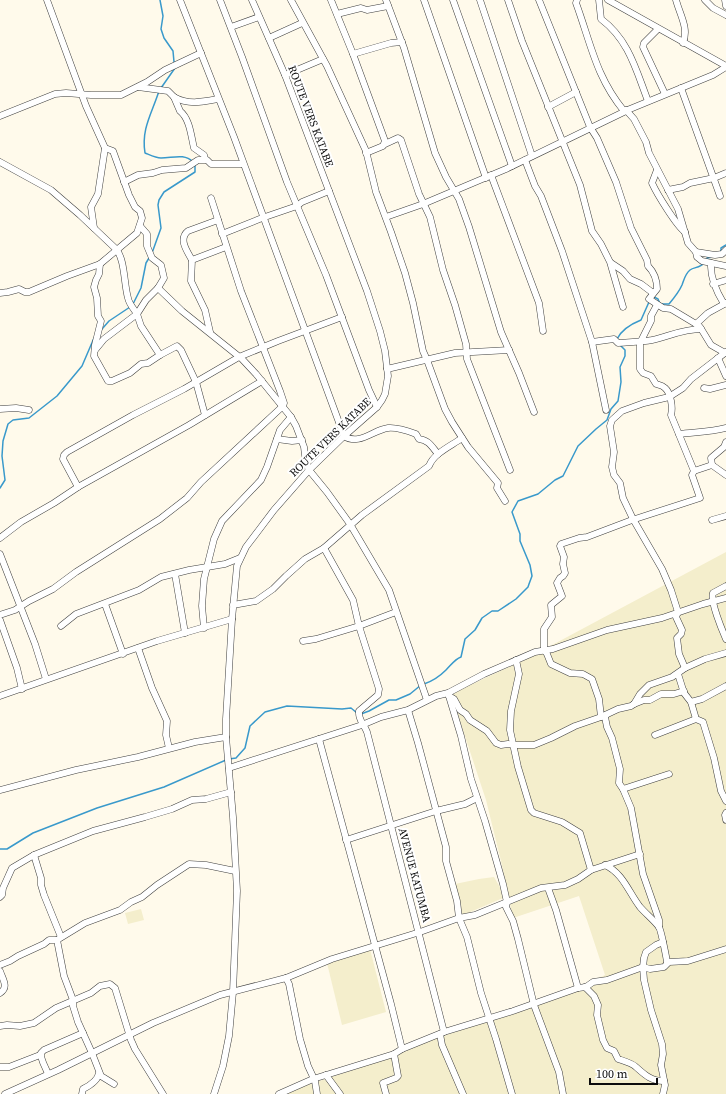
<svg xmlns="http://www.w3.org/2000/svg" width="726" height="1094" font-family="'Source Serif 4',serif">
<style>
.farmland{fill:#f4eecc}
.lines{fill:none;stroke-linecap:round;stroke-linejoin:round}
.stream{stroke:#3999cb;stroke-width:1.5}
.minor-casing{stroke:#3f3f3f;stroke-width:7}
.minor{stroke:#fff;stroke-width:6}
.labels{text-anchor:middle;stroke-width:4;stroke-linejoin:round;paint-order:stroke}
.street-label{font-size:11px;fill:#0c0c0c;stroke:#fff}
</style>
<rect width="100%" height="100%" fill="#fffaeb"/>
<g class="farmland">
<polygon points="726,552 726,1094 285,1094 310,1084 389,1058 408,1048 567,994 605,975 579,896 513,918 501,861 486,800 451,694 526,659"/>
<polygon points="494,877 501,889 503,898 461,916 455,884 479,879"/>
<polygon points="141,909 144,920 128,924 125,913"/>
<polygon points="370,949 386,1012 342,1025 327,963"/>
</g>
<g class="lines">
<g class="stream">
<polyline points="160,0 163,16 161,29 164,38 173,51 174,62"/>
<polyline points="161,88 175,68"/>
<path d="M159 91C152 113 141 129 145 153 150 155 156 158 161 158 173 158 184 153 193 162"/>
<polyline points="721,252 721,248 726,245"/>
<polyline points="152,253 161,228 158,205 159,200 164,192 195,172 195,165"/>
<polyline points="706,260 707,258 713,257"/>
<path d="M653 298 654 297 658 299 660 304H669C674 298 679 292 682 285 684 280 685 274 690 270 694 267 700 268 704 263"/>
<polyline points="133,304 141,288 146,263 149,258"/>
<polyline points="102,329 109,321 130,307"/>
<path d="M617 339C622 329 631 324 641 320L649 302"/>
<polyline points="0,488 5,480 2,456 3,441 8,424 13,420 29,418 57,396 82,366 94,338"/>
<path d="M424 684C433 681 440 676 446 670 451 665 455 659 461 657L465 639 475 630 482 618 492 611H498L516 599 528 587 529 584 532 576 530 565 520 541V534L512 512 518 501 538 494 555 480 563 476 578 446 596 429 607 420 611 409 618 401 621 382 620 367 625 356V350L619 344"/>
<polyline points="361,714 369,711 389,700 396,700 410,694 421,685"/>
<polyline points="229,759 236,758 245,748 250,726 265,712 287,706 342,709 351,708 357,713"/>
<polyline points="0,849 7,849 33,833 97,808 164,787 226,760"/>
</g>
<g class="minor-casing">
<g id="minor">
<polyline points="47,0 86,106 105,148 98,194 91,207 94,228"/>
<path d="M180 0 234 137 344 436C359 446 373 430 388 428 397 427 408 431 416 434L419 439C429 440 432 447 438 454"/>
<polyline points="220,0 242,57 287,182 326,275 369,390 377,407"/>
<polyline points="291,0 327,66 366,151 376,192 391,232 405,273 413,303 423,351 427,360 445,409 452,422 468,447 498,483 497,488 505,501"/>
<polyline points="331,0 353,54 385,141 383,146 366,153"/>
<polyline points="386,0 404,48 435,153 446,177 459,199 469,227 501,332 519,373 534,412"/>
<polyline points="424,0 486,178"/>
<polyline points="453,0 512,166"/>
<polyline points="480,0 532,156"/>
<polyline points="508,0 522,41 580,185 592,231 601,244 610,262 623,307"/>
<path d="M539 0 590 127 597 138 616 182 631 228 647 260 648 266C654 272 657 280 657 289L649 299 663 308 671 309 696 324 700 327 711 345 725 353"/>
<path d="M577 0 576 3C591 44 596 77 624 111"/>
<path d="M599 0 601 19C629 40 636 70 648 101"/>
<polyline points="608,0 726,66"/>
<path d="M676 0C680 15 689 28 683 43"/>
<polyline points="705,0 713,8 726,15"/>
<polyline points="725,0 726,6"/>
<polyline points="337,14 361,8 367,10 388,6"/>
<polyline points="231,27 259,17"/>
<polyline points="658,29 644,43 643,47 665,94"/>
<polyline points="269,38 302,23"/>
<polyline points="353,54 391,43 402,42"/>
<polyline points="285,75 323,59"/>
<path d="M138 87 168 91 174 97 180 111C190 119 191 136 194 148L204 155 205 159"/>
<polyline points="681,88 720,196"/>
<path d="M174 97C188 105 202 102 218 99"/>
<polyline points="548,107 576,92"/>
<polyline points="626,110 634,119 646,142 649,153 678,209 688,243 696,252 697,257 702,261 726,266"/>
<polyline points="0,116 55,94 66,93 91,95 121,95 147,82 165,70 201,53"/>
<polyline points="385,144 398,138 401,140 419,194 430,217 443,270 455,305 466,344 467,359 510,470"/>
<polyline points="525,160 535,186 541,196 562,251 592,342 606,410"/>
<path d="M0 162 51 190 80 215 116 249C125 259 124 285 128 298 129 304 134 309 137 314L146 300 158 288 164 278 161 265 152 258 147 246V234L140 226"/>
<path d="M657 170 652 183C657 194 676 225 685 232"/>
<polyline points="491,175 539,303 543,331"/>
<polyline points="124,182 138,175 153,173 162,170 186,168 198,160 207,160 211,164 243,164"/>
<polyline points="668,190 683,187 690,183 714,178 726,173"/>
<polyline points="386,217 423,204 506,169 630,109 713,75 726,67"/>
<polyline points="222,234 262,218 297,206 302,202 329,191"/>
<polyline points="696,252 715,255 722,254 726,250"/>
<path d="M192 260C187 251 178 239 188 231L218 220"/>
<polyline points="611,263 623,271 630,279 641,284 653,293"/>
<path d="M711 263C710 278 716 291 724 304"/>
<polyline points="100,264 99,274 96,280 94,287 97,298 98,316 101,321 95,345 94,356 108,381 112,381 130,373 141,364 148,363 160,355 177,346 181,350 196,382 205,415"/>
<polyline points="713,284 726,280"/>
<polyline points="158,288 182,311 242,359 256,374 291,417 296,426 304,447 306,463 309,470 327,492 350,524 389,590 427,700"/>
<polyline points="0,293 8,292 19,289 25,292 29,292 67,276 100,264 137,233 142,218 140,211 135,207 129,195 113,151 105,148"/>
<polyline points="696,324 708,313 726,303"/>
<polyline points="210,332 205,310 191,281 192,260 226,247"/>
<path d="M592 342 614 339 618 343C630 342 641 342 652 340 669 336 684 329 701 329"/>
<polyline points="95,350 104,339 137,314 141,326 160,355"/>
<polyline points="718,358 726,376"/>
<polyline points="387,369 455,353 509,350"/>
<polyline points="704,388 710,389 726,385"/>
<polyline points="0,409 16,408 29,410"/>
<path d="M679 434C695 432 711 432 726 428"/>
<polyline points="277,439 292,441 302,440"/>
<polyline points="712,465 711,458 724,447 726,442"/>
<polyline points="694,471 712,465 726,475"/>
<polyline points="78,487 63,459 64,455 67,452 133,415 184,389 239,357 278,341 342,317"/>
<polyline points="712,520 726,516"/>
<polyline points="0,538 21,522 54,503 78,487 189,425 262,381"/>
<path d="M324 548 353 600 359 626 379 689 378 695 359 711C358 720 364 724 367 732L444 1032"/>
<polyline points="0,554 35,644 46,679"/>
<polyline points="175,574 185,633"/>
<path d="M726 586 713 593C710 601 722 630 726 639"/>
<polyline points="105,604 123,654"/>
<path d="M233 605 256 601 273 589 286 576 305 559 324 548 362 515 429 466C434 453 451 446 462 438"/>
<polyline points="0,615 15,610 29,601 53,589 76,572 160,519 187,498 201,482 283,406 284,403 280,391 241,291 211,198"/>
<polyline points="0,620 17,668 22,689"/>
<polyline points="61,626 76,614 139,590 161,577 189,570 225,564 240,558"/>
<polyline points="204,628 202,606 204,579 214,539 222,521 261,480 267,467 280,430 291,417"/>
<polyline points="303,641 316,639 359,626 396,612"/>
<polyline points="138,648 152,688 167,721 166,735 169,748"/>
<polyline points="516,660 519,674 511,711 510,730 518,767 531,810 534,813 562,822 580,833 591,870"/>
<polyline points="685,668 679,654 677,638 681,634 682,630 676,617 678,612 671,590 662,569 633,519 623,498 620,483 614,475 612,467 614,452 610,426 612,420 622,411 644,403 669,397 683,388 691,379 726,352"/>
<polyline points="678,674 684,693 691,702 696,719 703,722 714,758 721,791 726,801"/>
<polyline points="448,693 461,736 471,779 485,821 503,884 507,902 506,907 513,921 518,939 534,1005 559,1072 563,1094"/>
<polyline points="0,696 157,641 232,619"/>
<polyline points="449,696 454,699 460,710 466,714 470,720 487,731 496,743 501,745 508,744 515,745 534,745 551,738 575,726 601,717 618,709 631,706 634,704 640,694 649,685 672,677 685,668 705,659 726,653"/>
<polyline points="691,702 702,699 726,686"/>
<polyline points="634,704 644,700 650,700 661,694 674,694 684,691"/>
<polyline points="408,710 418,743 446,847 446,861 457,901 459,918 467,937 481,993 496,1039 512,1094"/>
<polyline points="606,715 605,717 607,727 612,738 620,769 619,783 623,789 631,808 643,874 659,920 659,927"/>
<path d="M601 717 599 699 592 679 583 674 570 673 551 664 547 654 544 650V629L552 617 551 605 562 596 557 583 560 578 563 576 565 573 563 564 564 557 560 546 561 544 579 538 587 537 632 520 700 498 692 475 694 471 671 415C673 408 671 393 665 388 662 385 659 385 656 384L651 376 643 373 640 369V343L651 321V316L657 305"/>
<polyline points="655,735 696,719"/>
<polyline points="319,739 391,1004 402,1049"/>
<polyline points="229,768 362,725 381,717 408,710 436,696 448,693 484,674 535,652 553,649 607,630 662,618 703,604 726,598"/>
<polyline points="623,789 669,774"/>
<polyline points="0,790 76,770 138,757 195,742 226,737"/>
<polyline points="726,813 725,815 726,820"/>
<polyline points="346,840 436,811 465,804 477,798"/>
<polyline points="34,855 41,878 41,885 44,895 61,937"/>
<path d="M605 865C623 873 629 893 640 907 646 914 654 920 659 927 661 930 667 960 667 963"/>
<polyline points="548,888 556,910 578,988"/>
<polyline points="0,897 2,895 3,888 12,868 34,855 93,831 145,817 172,809 192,800 206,799 231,792"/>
<polyline points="57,940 64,976 73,1000 73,1006 78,1022 92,1053 101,1076 114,1084"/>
<polyline points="663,942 656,945 646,952 644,958 643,967 644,980 651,1010 662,1044 663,1054 661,1065 665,1085 663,1094"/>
<polyline points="0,965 10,961 18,956 44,944 49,940 57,940 85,923 120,910 131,902 142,897 157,885 189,864 206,865 235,871"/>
<path d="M0 971C3 980 9 987 0 993"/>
<polyline points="286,978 289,984 300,1039 308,1066 315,1081 317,1094"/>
<path d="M585 987 594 996 598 1005 597 1015 603 1040 607 1048 614 1051 618 1059C624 1061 632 1063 636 1067 645 1075 651 1081 664 1081"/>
<polyline points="0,1026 7,1025 20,1026 34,1023 56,1008 91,993 100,986 110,984 115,988 131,1040 135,1049 163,1094"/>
<polyline points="440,1034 442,1045 463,1094"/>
<polyline points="0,1067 9,1067 40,1055"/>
<path d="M48 1074C46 1068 40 1059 41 1053L44 1050 83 1033"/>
<polyline points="326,1075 340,1094"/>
<polyline points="5,1094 58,1070 153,1023 220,995 286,978 332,959 420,932 459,918 475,915 541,888 565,885 578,879 591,870 640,854"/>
<path d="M82 1094 83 1089C89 1086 98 1080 99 1073"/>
<polyline points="214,1094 223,1066 229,1036 233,992 237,891 233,817 226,737 226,719 232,619 237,566 246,547 274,510 309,470 344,436 377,407 382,400 385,394 388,376 385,351 380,331 367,291 285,75 252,0"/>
<polyline points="279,1094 313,1079 394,1054 402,1049 444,1032 513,1011 578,988 586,987 593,982 607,980 643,967 650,969 664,967 669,962 688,961 726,949"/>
<polyline points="386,1094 383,1083 396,1078 398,1076 394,1054"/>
</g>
</g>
<use href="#minor" class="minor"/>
</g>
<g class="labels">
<g class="street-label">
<text transform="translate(311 116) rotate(69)" y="4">ROUTE VERS KATABE</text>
<text transform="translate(330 437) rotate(-44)" y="4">ROUTE VERS KATABE</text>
<text transform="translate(415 875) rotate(75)" y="4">AVENUE KATUMBA</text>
</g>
</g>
<path d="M590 1078v6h67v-6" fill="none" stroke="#0c0c0c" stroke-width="2"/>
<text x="596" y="1078" font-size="12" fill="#0c0c0c" stroke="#ffffff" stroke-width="3" paint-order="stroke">100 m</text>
</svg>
